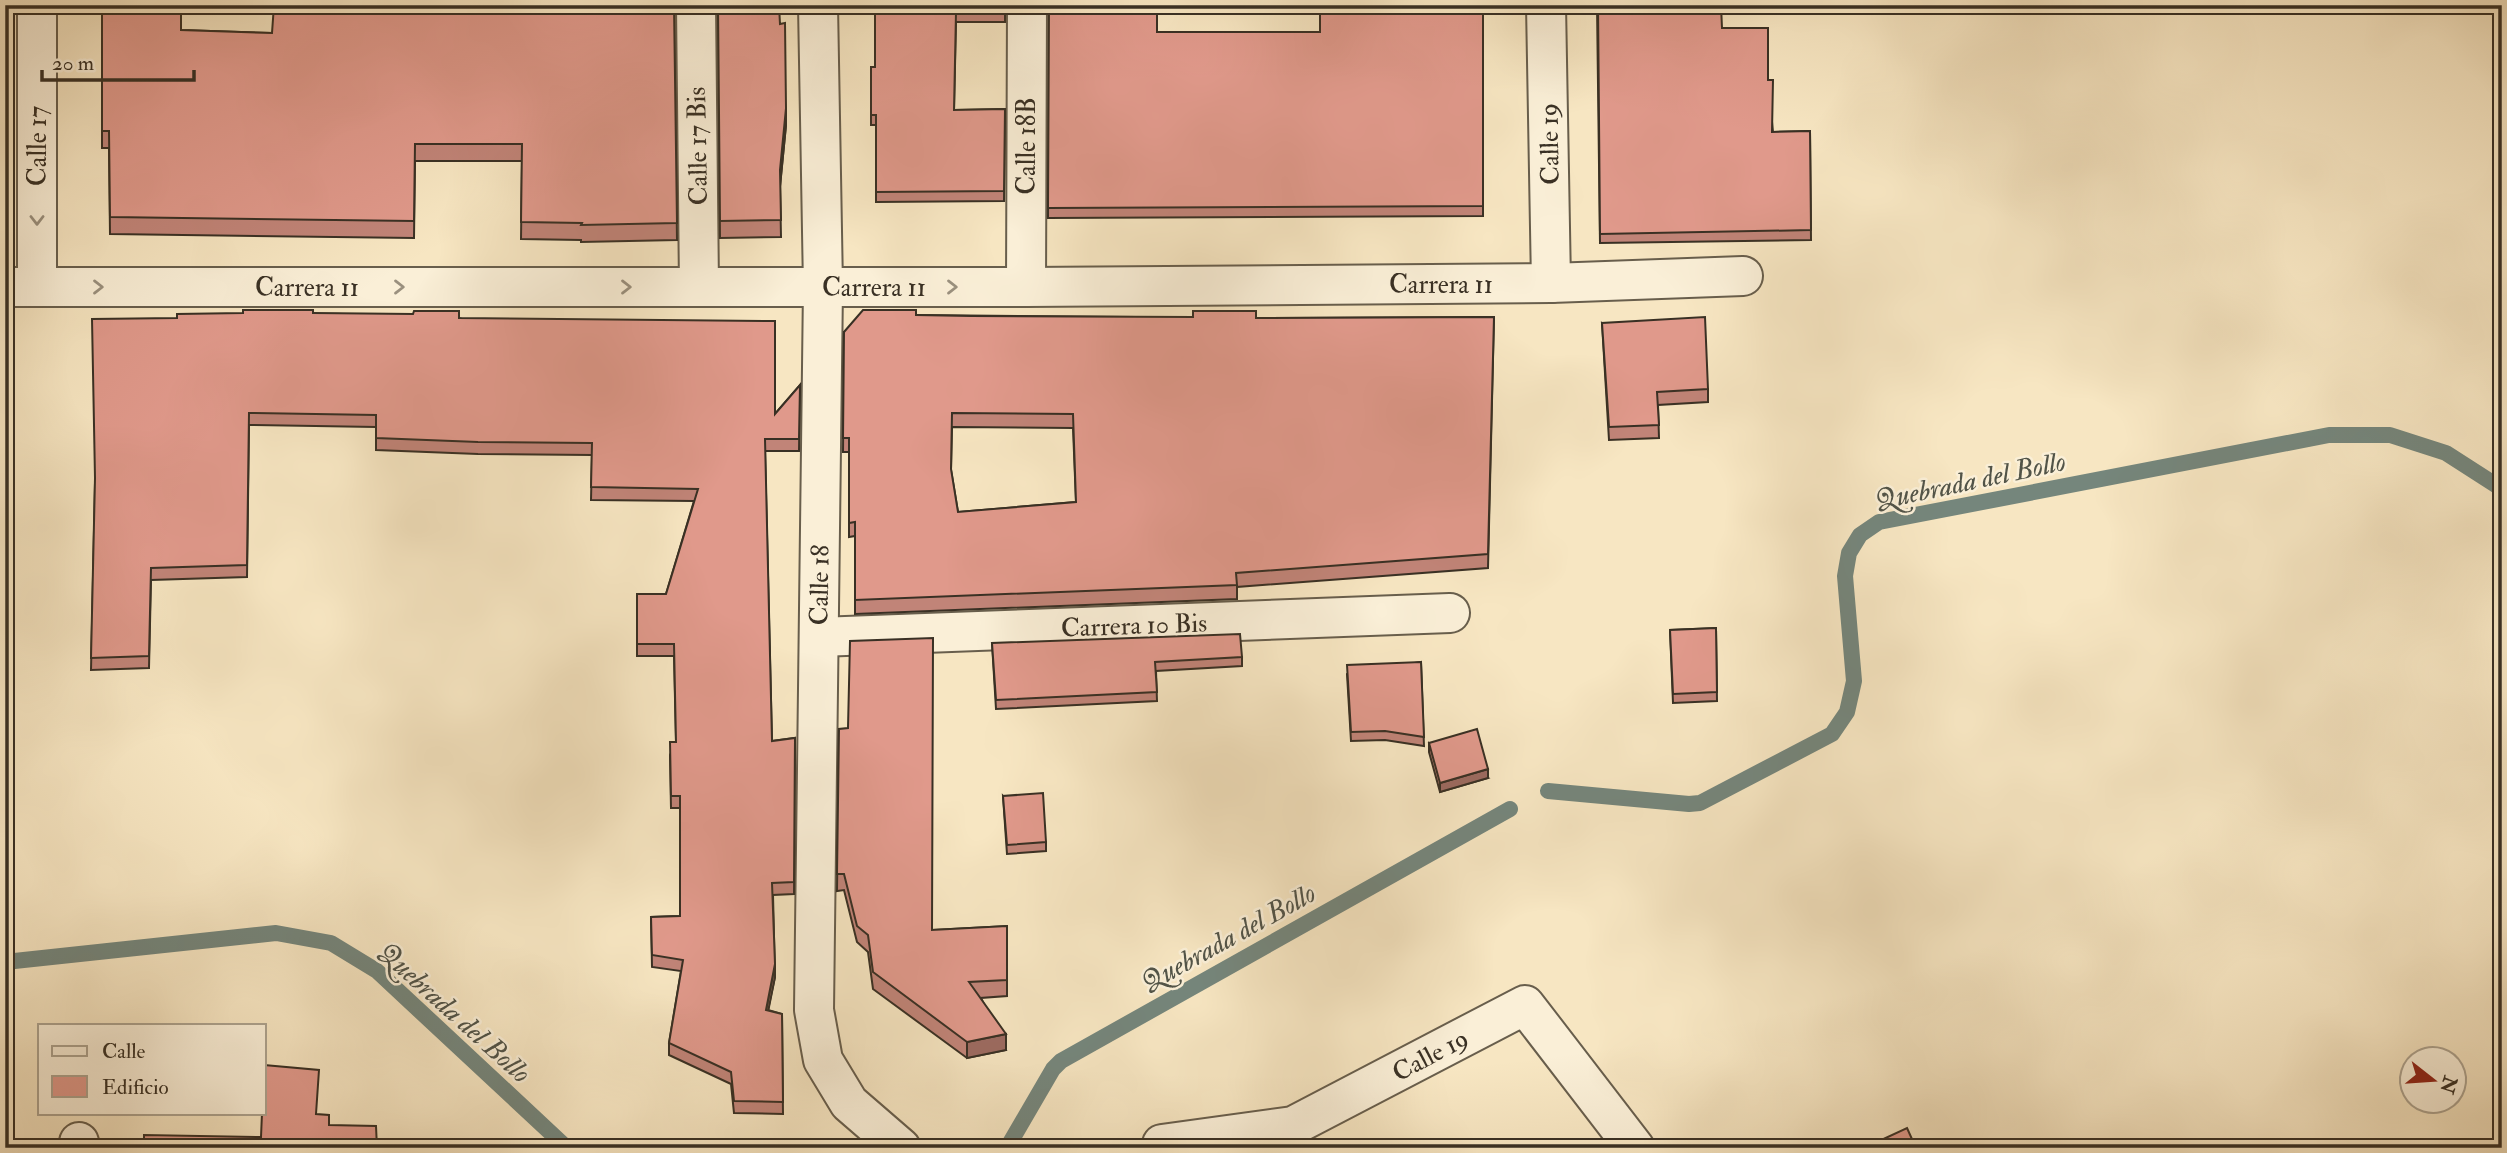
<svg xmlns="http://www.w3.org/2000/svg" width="2507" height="1153" font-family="'IM FELL Double Pica',serif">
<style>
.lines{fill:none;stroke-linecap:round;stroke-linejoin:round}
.stream{stroke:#75867c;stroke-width:16}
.minor-casing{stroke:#685e4c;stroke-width:42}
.minor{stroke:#faefd7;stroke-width:38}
.wall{fill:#c18478;stroke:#393024;stroke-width:2;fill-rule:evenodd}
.shaded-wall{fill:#9d6b61;stroke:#393024;stroke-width:2}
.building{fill:#e0998b;stroke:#393024;stroke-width:2;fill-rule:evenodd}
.oneway{stroke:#9a907e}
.labels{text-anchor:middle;stroke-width:5;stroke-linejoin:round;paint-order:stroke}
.street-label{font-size:26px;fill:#393024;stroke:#faefd7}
.water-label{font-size:28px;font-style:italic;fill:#525448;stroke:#faefd7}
</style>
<rect width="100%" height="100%" fill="#f7e6c2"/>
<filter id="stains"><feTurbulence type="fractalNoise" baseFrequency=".00286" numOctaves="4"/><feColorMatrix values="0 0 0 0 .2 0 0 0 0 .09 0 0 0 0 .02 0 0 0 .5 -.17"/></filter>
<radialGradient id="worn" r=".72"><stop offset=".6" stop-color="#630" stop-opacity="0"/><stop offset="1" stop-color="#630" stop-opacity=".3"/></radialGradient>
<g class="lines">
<g class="stream">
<polyline points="1548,791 1689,804 1700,803 1832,734 1847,712 1854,681 1845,576 1849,553 1860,535 1879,522 2329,435 2390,435 2446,453 2502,489"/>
<polyline points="5,962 276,933 331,943 377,971 567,1148"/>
<polyline points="1007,1148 1053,1069 1061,1061 1510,809"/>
</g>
<g class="minor-casing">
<g id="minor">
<polyline points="696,5 699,287"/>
<polyline points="818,5 823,287 814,1010 823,1060 849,1103 901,1148"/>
<polyline points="1546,5 1551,283"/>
<polyline points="5,287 1026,287 1551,283 1743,276"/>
<polyline points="37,287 37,5"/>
<polyline points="1026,287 1027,5"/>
<polyline points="819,637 1450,613"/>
<polyline points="1162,1144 1293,1126 1525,1005 1635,1148"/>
<polyline points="78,1148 79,1142"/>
</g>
</g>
<use href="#minor" class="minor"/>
</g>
<g class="wall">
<polygon points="102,5 181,30 272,33 674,5 677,240 581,242 581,240 521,239 522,161 415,161 414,238 110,234 109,148 102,148"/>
<polygon points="718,5 780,24 786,125 780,186 781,237 720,238"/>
<polygon points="875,5 1005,5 1005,22 956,22 954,110 1005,109 1004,201 876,202 876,125 871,125 871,67 875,67"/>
<polygon points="1049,5 1157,32 1320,32 1483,5 1483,216 1048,218"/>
<polygon points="1597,5 1722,28 1768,80 1773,132 1810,131 1811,240 1600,243"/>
<polygon points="313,313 459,318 775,414 800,385 799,451 765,451 772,741 795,738 794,894 773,895 775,977 768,1010 782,1014 783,1114 734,1113 731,1084 669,1055 669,1043 681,971 652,967 651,917 680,916 680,808 671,808 670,755 676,742 674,656 637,656 637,594 666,594 694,501 591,500 592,455 478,454 376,450 376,427 249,425 247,577 151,580 149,668 91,670 95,483 177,318"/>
<path d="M916 315 1256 318 1494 317 1488 568 1237 587V599L855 614V536L849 537V452H843L844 332ZM952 427 1073 428 1076 502 958 512 951 470Z"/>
<polygon points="1602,323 1708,389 1708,402 1658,405 1659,438 1609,440"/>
<polygon points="1716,628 1717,701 1673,703 1670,630"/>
<polygon points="992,643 1242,657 1242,666 1156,671 1157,701 996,709"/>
<polygon points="1421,662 1424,746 1385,740 1351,741 1347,674"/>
<polygon points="839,729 932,930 1007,926 1007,996 981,998 1006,1050 967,1058 873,989 868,952 857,942 844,890 837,891"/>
<polygon points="1429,743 1488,778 1440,792 1429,752"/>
<polygon points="1003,796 1046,842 1046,851 1007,854"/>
</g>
<g class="shaded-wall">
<polygon points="786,108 786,125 780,187 780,170"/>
<polygon points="1488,769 1488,778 1440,792 1440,783"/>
<polygon points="775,964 775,977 766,1022 766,1010"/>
<polygon points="1006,1034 1006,1050 967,1058 967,1042"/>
</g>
<g class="building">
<polygon points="102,5 181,5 181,30 272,33 274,5 674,5 677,223 581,225 582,223 521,222 522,144 415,144 414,221 110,217 109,131 102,131"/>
<polygon points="718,5 779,5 780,24 785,23 786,108 780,170 781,220 720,221"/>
<polygon points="875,5 1005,5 1005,12 956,12 954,110 1005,109 1004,191 876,192 876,115 871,115 871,67 875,67"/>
<polygon points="1049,5 1157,5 1157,32 1320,32 1320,5 1483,5 1483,206 1048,208"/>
<polygon points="1598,5 1721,5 1722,28 1768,28 1768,80 1773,80 1772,132 1810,131 1811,230 1600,234"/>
<polygon points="243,310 313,310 313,313 413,314 414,311 459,311 459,318 775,321 775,414 800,385 799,439 765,439 772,741 795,738 794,882 772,883 775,964 766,1010 782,1014 783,1102 734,1101 731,1072 669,1043 683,960 652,955 651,917 680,916 680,796 671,796 670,742 676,742 674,644 637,644 637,594 666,594 698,489 591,487 592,443 478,442 376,438 376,415 249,413 247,565 151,568 149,656 91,658 95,478 92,319 177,318 177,314 243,313"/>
<path d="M863 310H916V315L971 316 1193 317V311H1256V318L1494 317 1488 554 1236 573 1237 585 855 600V522L849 523V438H843L844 332ZM952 413 1073 414 1076 502 958 512 951 469Z"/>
<polygon points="1705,317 1708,389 1657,392 1659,425 1609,427 1602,323"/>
<polygon points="1716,628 1717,692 1673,694 1670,630"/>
<polygon points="1240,634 1242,657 1155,662 1157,692 996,700 992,643"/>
<polygon points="933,638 932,930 1007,926 1007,980 969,982 1006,1034 967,1042 873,972 868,935 857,926 844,874 837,874 839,729 848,728 850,641"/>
<polygon points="1421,662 1424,737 1385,731 1351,732 1347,665"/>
<polygon points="1477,729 1488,769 1440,783 1429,743"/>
<polygon points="1043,793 1046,842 1007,845 1003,796"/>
<polygon points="264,1065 319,1070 316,1114 329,1115 329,1125 376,1126 377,1148 144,1148 144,1135 261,1137 262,1113 264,1113"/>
<polygon points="1907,1128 1916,1148 1864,1148"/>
<polygon points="1271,1142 1274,1148 1244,1148 1247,1145"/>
</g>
<defs><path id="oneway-chevron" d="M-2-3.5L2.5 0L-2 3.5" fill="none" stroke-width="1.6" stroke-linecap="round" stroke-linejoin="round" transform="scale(1.75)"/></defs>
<g class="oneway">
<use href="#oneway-chevron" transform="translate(37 220) rotate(90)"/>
<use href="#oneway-chevron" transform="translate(98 287)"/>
<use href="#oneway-chevron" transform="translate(399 287)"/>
<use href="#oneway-chevron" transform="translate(626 287)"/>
<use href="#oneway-chevron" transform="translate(952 287)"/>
</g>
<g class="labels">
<g class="street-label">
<text transform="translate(1549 144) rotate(-91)" y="9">Calle 19</text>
<text transform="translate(37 146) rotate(-90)" y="9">Calle 17</text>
<text transform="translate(697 146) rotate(-91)" y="9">Calle 17 Bis</text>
<text transform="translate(1026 146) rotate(-90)" y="9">Calle 18B</text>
<text x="1441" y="293">Carrera 11</text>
<text x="307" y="296">Carrera 11</text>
<text x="874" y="296">Carrera 11</text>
<text transform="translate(819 585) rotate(-89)" y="9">Calle 18</text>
<text transform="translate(1134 625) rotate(-2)" y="9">Carrera 10 Bis</text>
<text transform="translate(1430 1055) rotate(-28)" y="9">Calle 19</text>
</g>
<g class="water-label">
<text transform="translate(1970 480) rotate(-12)" y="10">Quebrada del Bollo</text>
<text transform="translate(1228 937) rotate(-29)" y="10">Quebrada del Bollo</text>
<text transform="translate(455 1012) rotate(42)" y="10">Quebrada del Bollo</text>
</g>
</g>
<rect width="2507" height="1153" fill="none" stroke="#f7e6c2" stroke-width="28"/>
<rect x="7" y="7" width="2493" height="1139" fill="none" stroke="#393024" stroke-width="3.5"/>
<rect x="14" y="14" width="2479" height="1125" fill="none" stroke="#393024" stroke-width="2"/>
<rect x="38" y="1024" width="228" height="91" fill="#faefd7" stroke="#ada38f" stroke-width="2"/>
<rect x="52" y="1046" width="35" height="10" fill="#faefd7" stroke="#ada38f" stroke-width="2"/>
<text x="102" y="1058" font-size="21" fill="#393024">Calle</text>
<rect x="52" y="1076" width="35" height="21" fill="#e0998b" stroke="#ada38f" stroke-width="2"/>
<text x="102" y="1094" font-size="21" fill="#393024">Edificio</text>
<g transform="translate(2433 1080) rotate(107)"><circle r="33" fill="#faefd7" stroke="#ada38f" stroke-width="2"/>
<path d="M0-5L12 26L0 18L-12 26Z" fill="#8f2418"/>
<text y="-10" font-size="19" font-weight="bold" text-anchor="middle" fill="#393024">N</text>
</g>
<path d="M42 70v10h152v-10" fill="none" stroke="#393024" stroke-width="3.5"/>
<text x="52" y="70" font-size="21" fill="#393024" stroke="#faefd7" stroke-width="5" paint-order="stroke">20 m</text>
<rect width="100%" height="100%" filter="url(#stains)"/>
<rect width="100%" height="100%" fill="url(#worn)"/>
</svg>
